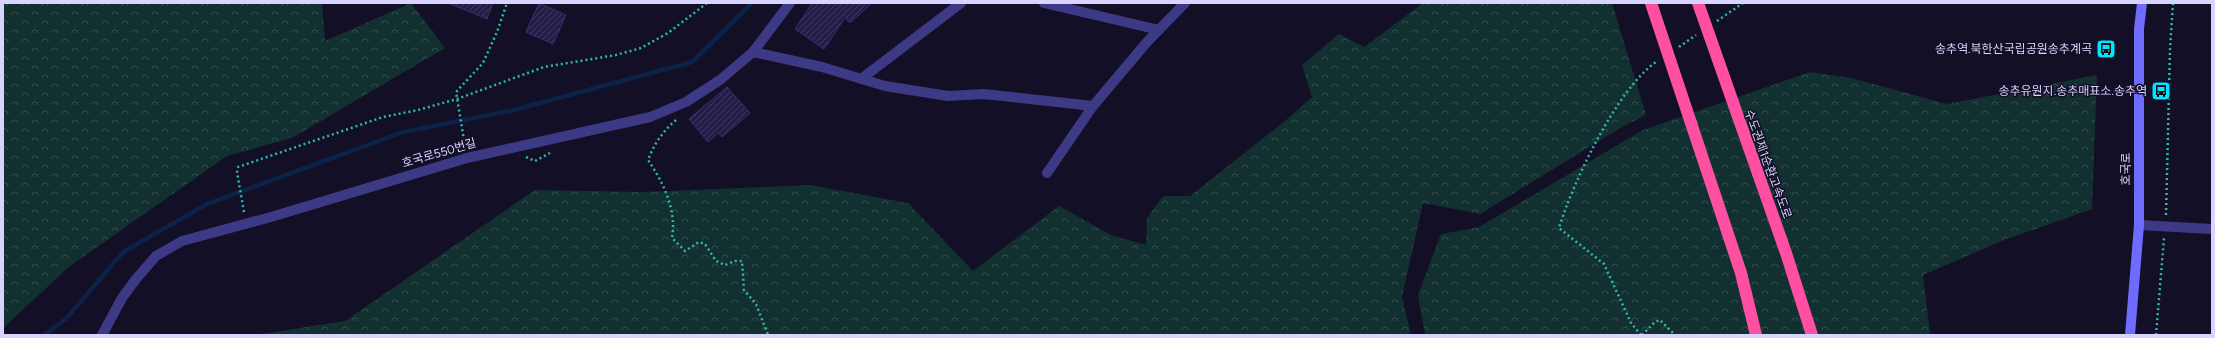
<svg xmlns="http://www.w3.org/2000/svg" width="2215" height="338" font-family="Figtree,'Noto Sans KR',sans-serif">
<style>
.forest{fill:url(#forest-crowns)}
.lines{fill:none;stroke-linecap:round;stroke-linejoin:round}
.stream{stroke:#0c2248;stroke-width:4.5}
.building{fill:url(#building-hatch);stroke:#3b2d73}
.path{stroke:#2fb8b0;stroke-width:2.5;stroke-dasharray:2 3;stroke-linecap:butt}
.street{stroke:#3d3a85;stroke-width:10}
.secondary{stroke:#6f6bff;stroke-width:10}
.highway{stroke:#ff4fa3;stroke-width:12}
.labels{text-anchor:middle;stroke-width:3;stroke-linejoin:round;paint-order:stroke}
.poi-label{font-size:12px;fill:#d9d4ff;stroke:#130f26;text-anchor:end}
.street-label{font-size:12px;fill:#d9d4ff;stroke:#130f26}
</style>
<defs>
<pattern id="forest-crowns" width="20" height="18" patternUnits="userSpaceOnUse"><rect width="20" height="18" fill="#12302f"/><path d="M2 6a3 3 0 1 1 6 0M12 15a3 3 0 1 1 6 0" fill="none" stroke="#344d4e"/></pattern>
<pattern id="building-hatch" width="6" height="6" patternUnits="userSpaceOnUse"><rect width="6" height="6" fill="#241b47"/><path d="M-1 1l2-2M0 6l6-6M5 7l2-2" fill="none" stroke="#433b63"/></pattern>
</defs>
<rect width="100%" height="100%" fill="#130f26"/>
<g class="forest">
<polygon points="3,3 322,3 325,41 411,3 445,48 292,138 227,156 70,266 3,328"/>
<polygon points="1423,3 1612,3 1646,115 1622,127 1480,214 1423,203 1402,297 1411,335 255,335 345,321 535,190 644,192 810,185 908,203 973,271 1059,206 1111,235 1146,245 1147,218 1163,196 1190,196 1285,121 1312,97 1302,65 1339,34 1364,47"/>
<polygon points="1810,72 1851,78 1947,104 2097,75 2092,209 2004,240 1923,275 1930,335 1425,335 1418,295 1441,234 1479,227 1643,130"/>
</g>
<g class="lines">
<polyline class="stream" points="44,335 66,319 123,252 207,204 403,132 514,110 692,62 752,3"/>
</g>
<g class="building">
<polygon points="448,3 493,3 487,19"/>
<polygon points="539,3 566,15 553,44 526,32"/>
<polygon points="812,3 872,3 850,23 845,18 824,49 795,29"/>
<polygon points="727,87 750,113 722,137 718,133 708,142 689,119"/>
</g>
<g class="lines">
<g class="path">
<polyline points="1717,21 1743,3"/>
<polyline points="1679,47 1696,35"/>
<path d="M676 120C663 131 654 144 648 160 663 182 677 210 672 238L685 251 699 242 705 244 716 261 725 265 735 261H742L744 290 756 304 768 335"/>
<polyline points="465,146 456,92 483,63 497,32 507,3"/>
<polyline points="526,157 535,161 550,153"/>
<polyline points="244,212 237,172 238,167 383,117 418,110 457,99 544,67 616,55 641,48 668,33 707,3"/>
<polyline points="2166,215 2170,49 2173,3"/>
<path d="M1641 335 1631 323 1604 264 1559 228C1573 182 1617 89 1656 62"/>
<polyline points="1642,335 1655,322 1660,320 1675,335"/>
<polyline points="2156,335 2164,238"/>
</g>
<g class="street">
<polyline points="1044,3 1159,30"/>
<polyline points="753,52 822,67 885,86 948,96 984,94 1093,106"/>
<polyline points="861,79 961,3"/>
<polyline points="1047,173 1093,106 1147,42 1185,3"/>
<polyline points="2139,225 2212,229"/>
<polyline points="102,335 122,298 136,279 156,256 182,241 271,217 467,158 650,117 686,102 720,80 753,52 790,3"/>
</g>
<polyline class="secondary" points="2130,335 2139,225 2139,29 2142,3"/>
<g class="highway">
<polyline points="1651,3 1741,273 1756,335"/>
<polyline points="1698,3 1786,253 1812,335"/>
</g>
</g>
<defs>
<g id="bus-square" transform="scale(1)"><rect x="-9" y="-9" width="18" height="18" rx="4" fill="#00e5ff" stroke="#130f26"/><path d="M-5-6H5V4H4V6H2V4H-2V6H-4V4H-5ZM-3.5-4V0h7V-4ZM-3.5 1.2v1.5H-2V1.2ZM2 1.2v1.5H3.5V1.2Z" fill="#111"/></g>
</defs>
<g fill-rule="evenodd">
<use href="#bus-square" x="2106" y="49"/>
<use href="#bus-square" x="2161" y="91"/>
</g>
<g class="labels">
<g class="poi-label">
<text x="2092" y="53">송추역.북한산국립공원송추계곡</text>
<text x="2147" y="95">송추유원지.송추매표소.송추역</text>
</g>
<g class="street-label">
<text transform="translate(439 153) rotate(-16)" y="4">호국로550번길</text>
<text transform="translate(1768 164) rotate(70)" y="4">수도권제1순환고속도로</text>
<text transform="translate(2126 169) rotate(-90)" y="4">호국로</text>
</g>
</g>
<rect width="2215" height="338" fill="none" stroke="#d9d4ff" stroke-width="8"/>
</svg>
